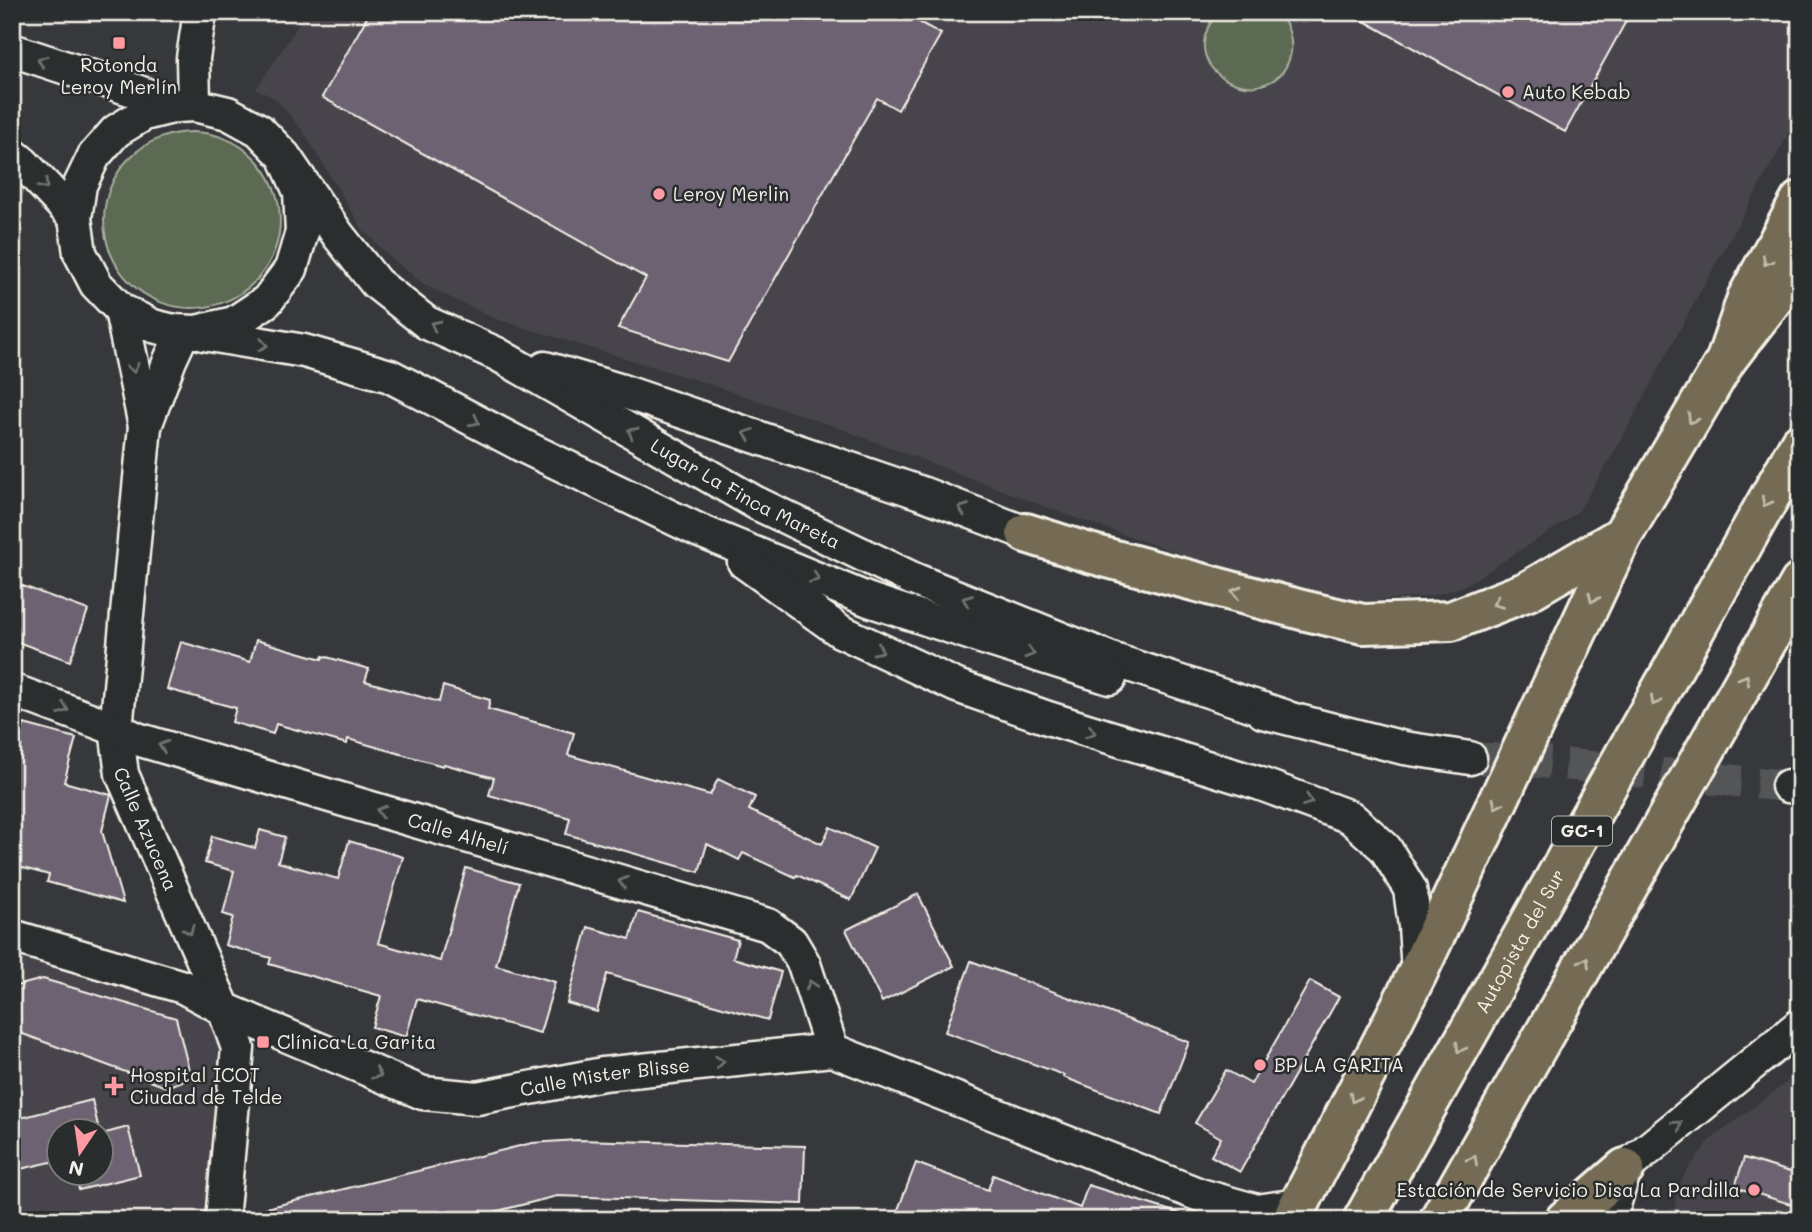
<svg xmlns="http://www.w3.org/2000/svg" width="1812" height="1232" font-family="Mali,sans-serif">
<style>
.built{fill:#47454c;fill-rule:evenodd}
.green{fill:#5b6a53;stroke:#a8ae9e;stroke-width:2}
.building{fill:#6d6272;stroke:#f4f1e8;stroke-width:2}
.lines{fill:none;stroke-linecap:round;stroke-linejoin:round}
.minor-tunnel{stroke:#535456;stroke-width:32;stroke-dasharray:32 16;stroke-linecap:butt}
.minor-casing{stroke:#f4f1e8;stroke-width:37}
.major-casing{stroke:#f4f1e8;stroke-width:44}
.highway-casing{stroke:#f4f1e8;stroke-width:44}
.minor{stroke:#2a2d2e;stroke-width:32}
.major{stroke:#756b52;stroke-width:38}
.highway{stroke:#756b52;stroke-width:38}
.oneway{stroke:#71726f}
.oneway2{stroke:#c1bbac}
.poi-dot{fill:#ff9aa2;stroke:#2a2d2e;stroke-width:2.5}
.labels{text-anchor:middle;stroke-width:5;stroke-linejoin:round;paint-order:stroke}
.shield{fill:#2a2d2e;stroke:#b7b6b0;stroke-width:2}
.shield-label{font-size:18px;font-weight:bold;fill:#f4f1e8}
.poi-label{font-size:19px;fill:#f4f1e8;stroke:#2a2d2e;text-anchor:start}
.street-label{font-size:19px;fill:#f4f1e8;stroke:#2a2d2e}
</style>
<rect width="100%" height="100%" fill="#37383c"/>
<filter id="ink" filterUnits="userSpaceOnUse"><feTurbulence type="fractalNoise" baseFrequency=".0143" numOctaves="2"/><feDisplacementMap in="SourceGraphic" scale="14" xChannelSelector="R" yChannelSelector="G"/><feConvolveMatrix kernelMatrix="1 2 1 2 8 2 1 2 1" color-interpolation-filters="sRGB"/></filter>
<g filter="url(#ink)">
<g class="built">
<polygon points="307,12 1800,12 1800,113 1688,314 1620,442 1580,509 1563,523 1464,586 1431,596 1367,601 1328,600 1271,585 1067,515 831,425 706,383 496,319 426,286 389,256 363,230 303,131 276,99 256,89"/>
<path d="M12 956 123 986 207 1017 219 1041 207 1220H12ZM60 1130H102V1172H60Z"/>
<polygon points="1800,1072 1800,1220 1674,1220 1676,1192 1686,1172 1709,1141"/>
</g>
<g class="green">
<path d="M1218 12H1277C1287 22 1293 37 1291 52 1278 120 1165 76 1218 12Z"/>
<circle cx="192" cy="220" r="88"/>
</g>
<g class="building">
<polygon points="370,12 924,12 919,22 941,34 898,110 877,98 728,362 618,328 646,278 322,97"/>
<polygon points="1348,12 1631,12 1565,132"/>
<polygon points="12,582 88,610 70,661 12,640"/>
<polygon points="256,640 322,659 323,656 369,669 365,681 439,702 443,686 490,700 488,709 574,733 568,755 710,795 718,779 755,797 749,810 822,844 830,827 875,848 851,900 797,875 795,877 743,853 739,860 707,844 699,872 566,834 570,818 489,795 494,778 444,764 443,766 348,739 347,744 276,724 273,734 232,722 236,708 167,689 181,642 250,662"/>
<polygon points="24,724 76,738 64,782 111,795 102,831 123,903 47,882 49,875 12,865 12,767"/>
<polygon points="260,830 285,837 278,862 338,879 349,841 403,857 378,943 440,961 466,868 519,883 496,965 555,982 540,1033 417,999 406,1037 372,1027 381,996 269,964 271,958 225,945 233,917 223,914 234,871 205,863 212,836 255,848"/>
<polygon points="918,894 954,966 882,1002 846,930"/>
<polygon points="638,912 738,940 733,958 781,972 768,1020 607,974 597,1012 567,1003 588,927 630,939"/>
<polygon points="971,961 1189,1042 1161,1114 1063,1077 1064,1075 945,1032"/>
<polygon points="43,979 176,1018 191,1078 166,1087 12,1030 12,987"/>
<polygon points="1310,981 1339,997 1240,1172 1211,1156 1221,1138 1195,1123 1226,1070 1251,1084"/>
<polygon points="92,1100 99,1130 60,1130 60,1160 12,1171 12,1120"/>
<polygon points="128,1127 140,1175 79,1190 75,1172 102,1172 102,1134"/>
<polygon points="577,1140 805,1146 803,1204 557,1196 462,1220 259,1220 258,1210 532,1143"/>
<polygon points="1744,1158 1800,1175 1800,1207 1735,1187"/>
<polygon points="916,1163 988,1190 993,1175 1080,1208 1088,1185 1181,1214 1180,1220 894,1220"/>
</g>
<g class="lines">
<polyline class="minor-tunnel" points="1470,758 1542,762 1788,786"/>
<g class="minor-casing">
<g id="minor">
<polyline points="12,50 136,91 176,106"/>
<polyline points="194,105 193,58 200,12"/>
<polyline points="12,154 23,163 75,218"/>
<path id="s1" d="M284 156 300 192 302 232 291 269 267 301 234 323 196 332 174 331 153 326 121 310 96 284 80 253 75 218 80 185 94 156 116 131 144 114 176 106 194 105 228 113 259 130 284 156 338 235 376 283 427 323 497 354 756 503 913 579 1114 660 1284 716"/>
<path id="s2" d="M121 310 145 426 116 729 122 774 224 1009 238 1048 222 1220"/>
<polyline points="204,334 304,351 390,376 529,449 700,531 869,600 987,639 1110,678"/>
<polyline points="545,368 619,390 924,494 1026,533"/>
<polyline points="145,426 170,360 183,332"/>
<polyline points="744,562 840,631 957,686 1048,718 1258,783 1350,817 1385,848 1410,889 1415,926 1418,972"/>
<path id="s3" d="M12 690 116 729 137 739 768 925 791 942 804 964 832 1050"/>
<polyline points="1263,712 1404,748 1470,758"/>
<polyline points="1788,786 1800,788"/>
<path id="s4" d="M12 936 183 987 224 1009 423 1093 477 1098 603 1074 832 1050 1200 1195 1257 1211 1299 1205"/>
<polyline points="1612,1220 1612,1212 1625,1168 1800,1025"/>
</g>
</g>
<g class="major-casing">
<g id="major">
<polyline points="1026,533 1089,553 1302,610 1363,624 1451,621 1528,591 1622,536"/>
<polyline points="1299,1205 1418,972 1622,536 1726,360 1747,298 1800,201"/>
</g>
</g>
<g class="highway-casing">
<g id="highway">
<polyline points="1726,360 1800,264"/>
<polyline points="1291,1220 1299,1205"/>
<path id="s5" d="M1363 1220 1800 443"/>
<polyline points="1439,1220 1800,583"/>
<polyline points="1565,1220 1625,1168"/>
</g>
</g>
<use href="#minor" class="minor"/>
<use href="#major" class="major"/>
<use href="#highway" class="highway"/>
</g>
<defs><path id="oneway-chevron" d="M-2-3.5L2.5 0L-2 3.5" fill="none" stroke-width="1.6" stroke-linecap="round" stroke-linejoin="round" transform="scale(1.75)"/></defs>
<g class="oneway">
<use href="#oneway-chevron" transform="translate(42 61) rotate(-162)"/>
<use href="#oneway-chevron" transform="translate(44 185) rotate(47)"/>
<use href="#oneway-chevron" transform="translate(435 325) rotate(-153)"/>
<use href="#oneway-chevron" transform="translate(263 345) rotate(10)"/>
<use href="#oneway-chevron" transform="translate(133 368) rotate(78)"/>
<use href="#oneway-chevron" transform="translate(475 421) rotate(28)"/>
<use href="#oneway-chevron" transform="translate(632 432) rotate(-150)"/>
<use href="#oneway-chevron" transform="translate(748 434) rotate(-161)"/>
<use href="#oneway-chevron" transform="translate(963 509) rotate(-159)"/>
<use href="#oneway-chevron" transform="translate(815 578) rotate(22)"/>
<use href="#oneway-chevron" transform="translate(967 600) rotate(-159)"/>
<use href="#oneway-chevron" transform="translate(879 650) rotate(25)"/>
<use href="#oneway-chevron" transform="translate(1030 653) rotate(17)"/>
<use href="#oneway-chevron" transform="translate(64 709) rotate(20)"/>
<use href="#oneway-chevron" transform="translate(1091 732) rotate(17)"/>
<use href="#oneway-chevron" transform="translate(163 746) rotate(-164)"/>
<use href="#oneway-chevron" transform="translate(1308 801) rotate(20)"/>
<use href="#oneway-chevron" transform="translate(381 811) rotate(-164)"/>
<use href="#oneway-chevron" transform="translate(623 882) rotate(-164)"/>
<use href="#oneway-chevron" transform="translate(189 930) rotate(67)"/>
<use href="#oneway-chevron" transform="translate(811 985) rotate(-108)"/>
<use href="#oneway-chevron" transform="translate(720 1062) rotate(-6)"/>
<use href="#oneway-chevron" transform="translate(377 1074) rotate(23)"/>
<use href="#oneway-chevron" transform="translate(1678 1125) rotate(-39)"/>
</g>
<g class="oneway2">
<use href="#oneway-chevron" transform="translate(1767 261) rotate(119)"/>
<use href="#oneway-chevron" transform="translate(1692 419) rotate(121)"/>
<use href="#oneway-chevron" transform="translate(1766 502) rotate(119)"/>
<use href="#oneway-chevron" transform="translate(1236 592) rotate(-165)"/>
<use href="#oneway-chevron" transform="translate(1593 598) rotate(115)"/>
<use href="#oneway-chevron" transform="translate(1497 603) rotate(158)"/>
<use href="#oneway-chevron" transform="translate(1745 679) rotate(-60)"/>
<use href="#oneway-chevron" transform="translate(1655 701) rotate(119)"/>
<use href="#oneway-chevron" transform="translate(1497 804) rotate(115)"/>
<use href="#oneway-chevron" transform="translate(1585 962) rotate(-60)"/>
<use href="#oneway-chevron" transform="translate(1460 1048) rotate(120)"/>
<use href="#oneway-chevron" transform="translate(1354 1098) rotate(117)"/>
<use href="#oneway-chevron" transform="translate(1473 1160) rotate(-61)"/>
</g>
</g>
<g class="poi-dot">
<rect x="112" y="36" width="14" height="14" rx="3.5"/>
<circle cx="1508" cy="92" r="7"/>
<circle cx="659" cy="194" r="7"/>
<rect x="256" y="1035" width="14" height="14" rx="3.5"/>
<circle cx="1260" cy="1065" r="7"/>
<path d="M110.5 1075.5h7v7h7v7h-7v7h-7v-7h-7v-7h7z"/>
<circle cx="1754" cy="1190" r="7"/>
</g>
<g class="labels">
<rect class="shield" x="1552" y="816.5" width="60" height="29" rx="5"/>
<g class="shield-label">
<text x="1582" y="837">GC-1</text>
</g>
<g class="poi-label">
<text x="119" y="72" text-anchor="middle">Rotonda<tspan x="119" dy="22">Leroy Merlín</tspan></text>
<text x="1522" y="99">Auto Kebab</text>
<text x="673" y="201">Leroy Merlin</text>
<text x="277" y="1049">Clínica La Garita</text>
<text x="1274" y="1072">BP LA GARITA</text>
<text x="130" y="1082">Hospital ICOT<tspan x="130" dy="22">Ciudad de Telde</tspan></text>
<text x="1740" y="1197" text-anchor="end">Estación de Servicio Disa La Pardilla</text>
</g>
<g class="street-label">
<text dy="7" stroke="none"><textPath href="#s1" startOffset="1295">Lugar La Finca Mareta</textPath></text>
<text dy="7" stroke="none"><textPath href="#s2" startOffset="528">Calle Azucena</textPath></text>
<text dy="7" stroke="none"><textPath href="#s3" startOffset="469">Calle Alhelí</textPath></text>
<text dy="7" stroke="none"><textPath href="#s5" startOffset="320">Autopista del Sur</textPath></text>
<text dy="7" stroke="none"><textPath href="#s4" startOffset="625">Calle Mister Blisse</textPath></text>
</g>
</g>
<rect width="1812" height="1232" fill="none" stroke="#2a2d2e" stroke-width="42"/>
<rect x="21" y="21" width="1770" height="1190" fill="none" stroke="#f4f1e8" stroke-width="2.5" filter="url(#ink)"/>
<g transform="translate(80 1152) rotate(193)"><circle r="33" fill="#2a2d2e" stroke="#7b7b78" stroke-width="2"/>
<path d="M0-5L12 26L0 18L-12 26Z" fill="#ff9aa2"/>
<text y="-10" font-size="19" font-weight="bold" text-anchor="middle" fill="#f4f1e8">N</text>
</g>
</svg>
